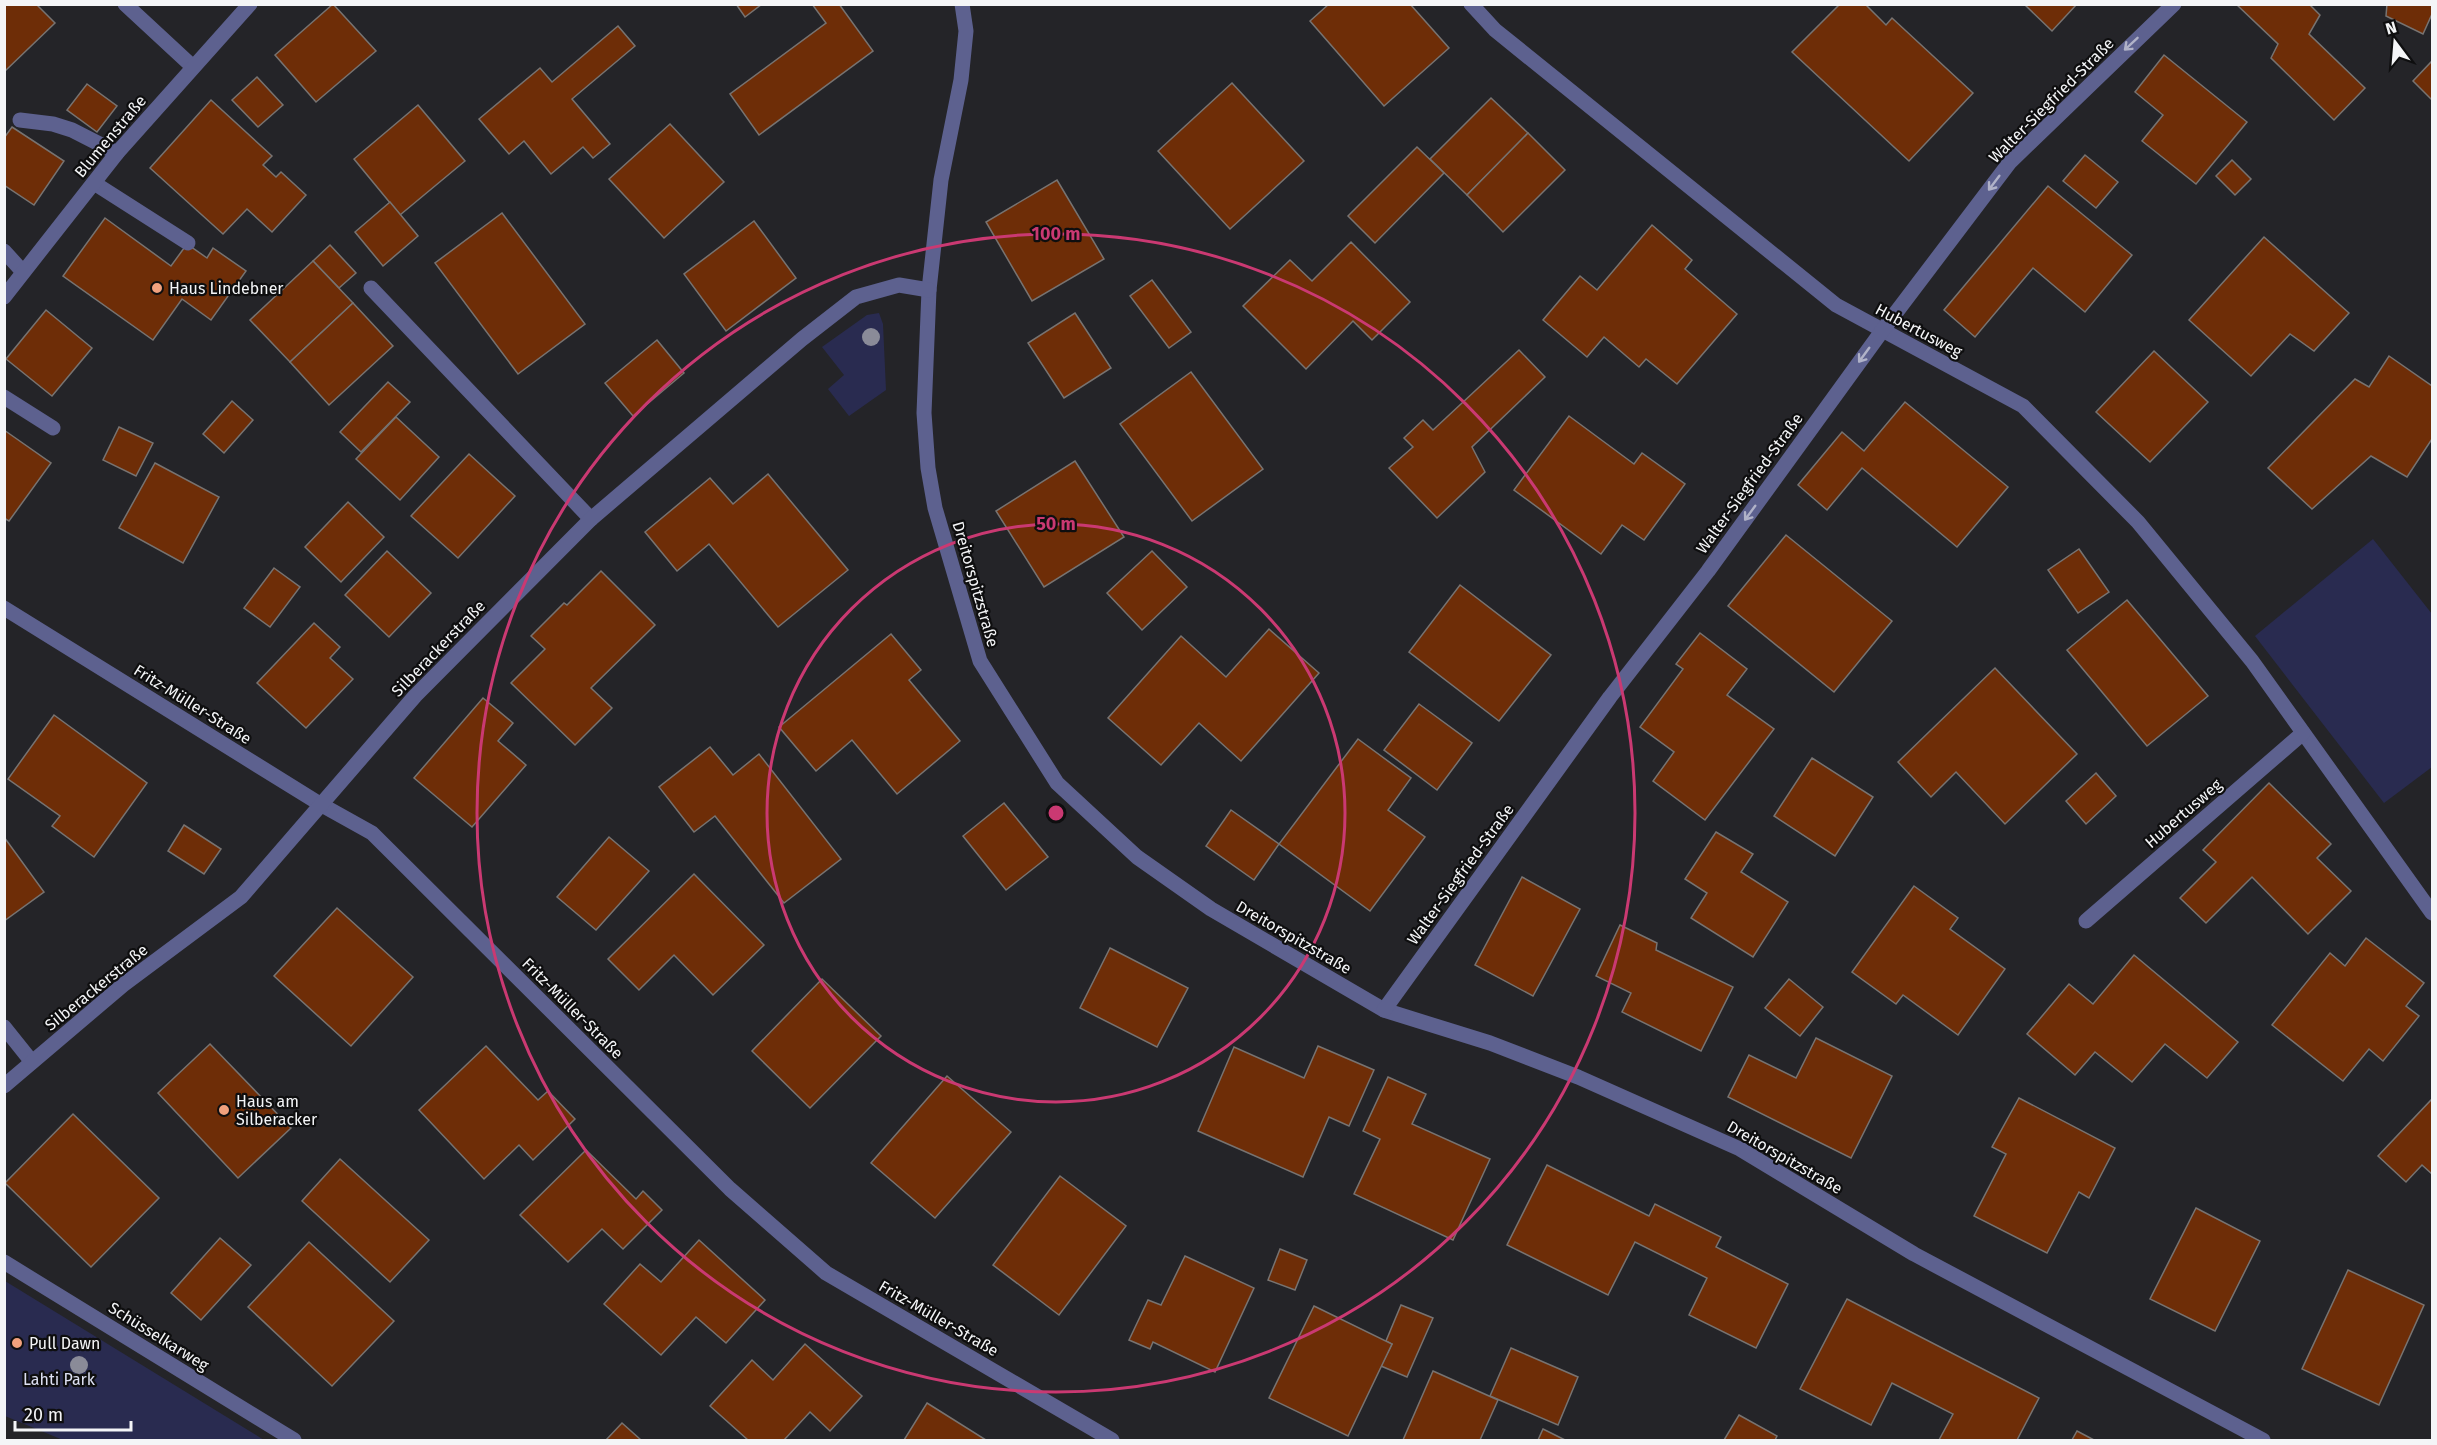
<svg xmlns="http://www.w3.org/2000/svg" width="2437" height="1445" font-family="'Fira Sans',sans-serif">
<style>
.green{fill:#292b50}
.building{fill:#6e2d07;stroke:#777371;stroke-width:1.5}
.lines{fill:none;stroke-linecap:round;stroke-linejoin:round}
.lane{stroke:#5d618f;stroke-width:15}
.street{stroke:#5d618f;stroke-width:15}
.tree{fill:#8a8b98}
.oneway{stroke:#b0b2c8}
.ring{fill:none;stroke:#ca3972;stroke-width:3}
.poi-dot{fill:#f1a17d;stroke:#0e0e0f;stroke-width:2}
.labels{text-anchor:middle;stroke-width:4.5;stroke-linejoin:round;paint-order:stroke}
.street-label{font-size:16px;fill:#f4f5f7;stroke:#0e0e0f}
.poi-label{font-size:16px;fill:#f4f5f7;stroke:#0e0e0f;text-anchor:start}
.park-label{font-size:16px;fill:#dde0f3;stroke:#0e0e0f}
.centre{fill:#ca3972;stroke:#0e0e0f;stroke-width:3}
.ring-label{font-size:18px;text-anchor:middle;font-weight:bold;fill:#ca3972;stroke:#0e0e0f;stroke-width:4.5;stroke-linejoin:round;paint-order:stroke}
</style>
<rect width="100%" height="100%" fill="#242428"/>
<g class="green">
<polygon points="879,313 883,324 886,390 849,416 828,389 844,375 822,347 867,315"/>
<polygon points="2373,539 2432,614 2432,767 2384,803 2255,636"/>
<polygon points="5,1281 264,1440 63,1440 5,1416"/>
</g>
<g class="building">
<polygon points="4,4 36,4 55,23 4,72"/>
<polygon points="333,4 376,51 316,102 275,55"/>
<polygon points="736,4 762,4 745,17"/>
<polygon points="812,4 839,4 873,51 759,135 730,94 826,23"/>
<polygon points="1329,4 1410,4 1449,48 1384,106 1310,21"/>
<polygon points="1840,4 1865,4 1886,25 1892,18 1973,93 1909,161 1792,52"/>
<polygon points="2024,4 2077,4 2052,31"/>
<polygon points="2236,4 2309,4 2320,15 2309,34 2365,88 2334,120 2271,58 2278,44"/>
<polygon points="2387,4 2432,4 2432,14 2423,34 2386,16"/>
<polygon points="618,26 635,46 572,99 610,144 593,158 583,147 551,174 524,141 509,154 479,119 540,68 552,82"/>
<polygon points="2164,55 2247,122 2196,184 2142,141 2163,115 2135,92"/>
<polygon points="2432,61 2432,100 2413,81"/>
<polygon points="257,77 283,105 258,127 232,100"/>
<polygon points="1232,83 1304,161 1230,229 1158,151"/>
<polygon points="87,84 117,106 97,132 67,110"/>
<polygon points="1491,98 1528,133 1467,195 1430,159"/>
<polygon points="211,100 272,156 263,165 276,177 281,172 306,195 272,232 247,209 223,234 150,168"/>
<polygon points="418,105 465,161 400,215 354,159"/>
<polygon points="670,124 724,182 664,238 609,179"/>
<polygon points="12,127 64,161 34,205 4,185 4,138"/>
<polygon points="1528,133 1565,170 1503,232 1467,195"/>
<polygon points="1417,147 1444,173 1375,243 1348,216"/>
<polygon points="2085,155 2118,182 2096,208 2063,181"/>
<polygon points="2232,160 2251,179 2235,195 2216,176"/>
<polygon points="1057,180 1104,259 1032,301 986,222"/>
<polygon points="2048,186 2132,255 2085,312 2033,268 1975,337 1944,310"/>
<polygon points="390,202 418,236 383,266 355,232"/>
<polygon points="502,213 585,324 518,374 435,263"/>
<polygon points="105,218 171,266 187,244 207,258 213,248 246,271 211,320 182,299 153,340 63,276"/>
<polygon points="754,221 796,278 726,331 684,274"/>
<polygon points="1652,225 1692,260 1685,269 1737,314 1677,384 1646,359 1639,367 1604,337 1587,357 1543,320 1580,276 1597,290"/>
<polygon points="2264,237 2349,313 2314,351 2290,334 2251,376 2189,320"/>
<polygon points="1351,242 1410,302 1372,340 1353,321 1306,369 1243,306 1290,260 1312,281"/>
<polygon points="330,245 356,273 339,288 313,261"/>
<polygon points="313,261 353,303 290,362 250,320"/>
<polygon points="1152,280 1191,332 1169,348 1130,296"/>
<polygon points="353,303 393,346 329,405 290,362"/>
<polygon points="46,310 92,348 52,396 6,359"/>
<polygon points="1075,313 1111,368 1064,398 1028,343"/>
<polygon points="657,340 684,373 633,416 605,383"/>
<polygon points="1519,350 1545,377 1472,447 1485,472 1437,518 1389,468 1413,447 1404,438 1423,420 1433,430"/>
<polygon points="2154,351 2208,402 2150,462 2096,412"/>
<polygon points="2389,356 2432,386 2432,439 2407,477 2371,456 2312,509 2268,468 2355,379 2369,387"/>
<polygon points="1191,372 1263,469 1192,521 1120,424"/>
<polygon points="388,382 410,402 361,452 340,432"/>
<polygon points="232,401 253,420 224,453 203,434"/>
<polygon points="1905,402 2008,487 1957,547 1862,468 1827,510 1798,485 1842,432 1864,451"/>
<polygon points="1569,416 1634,464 1642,453 1685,484 1644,540 1622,525 1601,554 1514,490"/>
<polygon points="396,417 439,457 400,500 356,459"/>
<polygon points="119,427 153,443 136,476 103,460"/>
<polygon points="4,430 51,463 9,521 4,518"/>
<polygon points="469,454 515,496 458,558 411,516"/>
<polygon points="1075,461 1124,537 1044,587 996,511"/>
<polygon points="155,463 219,497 183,563 119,528"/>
<polygon points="768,474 848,570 778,627 709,544 677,571 645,532 710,478 733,504"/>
<polygon points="348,502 384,537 341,582 305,547"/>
<polygon points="1786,535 1892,621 1834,692 1728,606"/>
<polygon points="2079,549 2109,592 2078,613 2048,570"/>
<polygon points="387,551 431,593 389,637 345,595"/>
<polygon points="1152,551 1187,587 1142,630 1107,593"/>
<polygon points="274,568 300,587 270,627 244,608"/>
<polygon points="601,571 655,625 591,688 612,708 575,745 511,683 545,649 531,636 564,603 567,605"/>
<polygon points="1460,585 1551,655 1499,721 1409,652"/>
<polygon points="2127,600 2208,696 2147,746 2067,650"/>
<polygon points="314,623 340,647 330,658 353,679 306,728 257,683"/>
<polygon points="1269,629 1319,673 1241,761 1199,723 1161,765 1108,718 1181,636 1226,677"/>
<polygon points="1700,633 1747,669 1727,695 1774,729 1705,820 1653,781 1674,752 1640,727 1683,669 1676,664"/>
<polygon points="891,634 921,670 909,680 960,741 897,794 852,740 816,771 779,727"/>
<polygon points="1995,668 2077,754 2005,824 1956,772 1931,797 1898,762"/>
<polygon points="483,698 513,723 498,741 526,765 472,827 414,778"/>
<polygon points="1419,704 1472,743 1437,790 1384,750"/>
<polygon points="54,715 147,783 94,857 52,826 60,816 8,779"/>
<polygon points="1358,739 1411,778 1388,810 1425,837 1370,911 1279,844"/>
<polygon points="710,747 733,775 759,754 841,859 784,903 715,816 694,832 659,787"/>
<polygon points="1812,758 1873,797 1835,856 1774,816"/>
<polygon points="2096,773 2116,796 2086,824 2066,801"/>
<polygon points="2269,783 2331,844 2317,858 2351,891 2308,934 2252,877 2206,923 2180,898 2216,862 2203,850"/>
<polygon points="1004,803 1048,857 1006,890 963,836"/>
<polygon points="1231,810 1279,844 1254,880 1206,846"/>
<polygon points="184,825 221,849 204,874 168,851"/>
<polygon points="1716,832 1753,854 1741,872 1788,902 1753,957 1691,918 1707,893 1685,879"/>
<polygon points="4,837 44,892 4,921"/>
<polygon points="609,837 649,871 596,930 557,897"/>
<polygon points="694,874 764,945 713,995 674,955 639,990 608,959"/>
<polygon points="1522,877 1580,909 1533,996 1475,965"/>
<polygon points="1914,886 1958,918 1950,929 2005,969 1958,1035 1903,995 1896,1004 1852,972"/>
<polygon points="337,908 413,977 351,1046 274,976"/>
<polygon points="1620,925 1657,943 1656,950 1733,987 1701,1051 1622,1012 1631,993 1596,976"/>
<polygon points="2366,938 2424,983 2406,1006 2419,1016 2383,1061 2369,1049 2343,1081 2272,1025 2330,953 2345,966"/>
<polygon points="1110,948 1188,988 1157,1047 1080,1008"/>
<polygon points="2134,955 2238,1042 2207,1078 2165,1044 2132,1082 2095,1052 2075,1075 2027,1034 2069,984 2093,1004"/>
<polygon points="822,979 881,1036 810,1108 752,1051"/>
<polygon points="1789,979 1823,1007 1800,1036 1765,1008"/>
<polygon points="1816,1038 1892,1076 1851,1158 1728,1097 1749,1055 1796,1078"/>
<polygon points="210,1044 291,1128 238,1178 158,1093"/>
<polygon points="486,1046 538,1100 548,1091 575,1119 533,1160 519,1145 484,1179 419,1110"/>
<polygon points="1318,1046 1374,1070 1349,1126 1329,1117 1303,1177 1198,1131 1234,1047 1304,1078"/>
<polygon points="947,1076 1011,1132 935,1218 871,1163"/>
<polygon points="1388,1077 1426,1094 1412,1124 1490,1159 1453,1240 1354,1194 1380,1139 1363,1131"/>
<polygon points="2019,1098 2115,1148 2089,1198 2079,1192 2047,1253 1974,1216 2006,1154 1992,1147"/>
<polygon points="2432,1099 2432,1174 2422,1165 2406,1182 2378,1156"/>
<polygon points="73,1114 159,1198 91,1267 5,1183"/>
<polygon points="586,1150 636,1199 643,1191 662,1210 623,1249 602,1229 568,1262 520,1215"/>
<polygon points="340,1159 429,1240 390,1282 302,1201"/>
<polygon points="1547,1165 1649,1216 1655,1204 1721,1237 1716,1247 1788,1284 1756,1348 1689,1315 1707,1278 1635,1242 1608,1295 1507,1245"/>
<polygon points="1060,1176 1126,1226 1059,1315 993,1265"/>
<polygon points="2196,1208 2260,1241 2215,1331 2150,1299"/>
<polygon points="220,1238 251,1265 201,1320 171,1293"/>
<polygon points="699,1240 765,1300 726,1343 696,1317 661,1355 604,1304 640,1264 661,1282"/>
<polygon points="309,1242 394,1321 332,1386 248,1307"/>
<polygon points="1280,1249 1307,1260 1295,1290 1268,1280"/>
<polygon points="1185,1256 1254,1288 1215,1372 1153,1342 1150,1349 1129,1340 1148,1300 1161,1305"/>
<polygon points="2348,1270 2424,1305 2379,1405 2302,1369"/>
<polygon points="1847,1299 2039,1398 2017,1440 1939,1440 1953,1414 1892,1383 1871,1425 1800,1389"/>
<polygon points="1401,1305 1433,1318 1407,1377 1381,1366 1392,1344 1386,1341"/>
<polygon points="1314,1306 1392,1344 1348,1436 1269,1398"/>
<polygon points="805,1344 862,1396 830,1431 810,1412 784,1440 748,1440 710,1406 752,1360 773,1380"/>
<polygon points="1511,1348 1578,1377 1558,1425 1490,1396"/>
<polygon points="1433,1371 1498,1400 1480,1440 1403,1440"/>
<polygon points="927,1403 986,1440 904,1440"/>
<polygon points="1739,1415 1777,1436 1775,1440 1724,1440"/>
<polygon points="622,1423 641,1440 606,1440"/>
<polygon points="1543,1429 1565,1440 1538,1440"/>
<polygon points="2077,1431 2094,1440 2072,1440"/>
</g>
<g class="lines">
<g class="lane">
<polyline points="20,120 53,124 72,130 117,153"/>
<polyline points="94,183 188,243"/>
<polyline points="4,251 23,272"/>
<polyline points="371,288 591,519"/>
<polyline points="4,397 53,428"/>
</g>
<g class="street">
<polyline points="125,4 193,67"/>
<polyline points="962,4 966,31 961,80 941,180 929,290 924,413 928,468 935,508 980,661 1057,783 1137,857 1211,909 1384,1010 1490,1043 1578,1077 1740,1149 1914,1254 2263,1440"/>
<polyline points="1471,4 1495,30 1836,305 2023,406 2138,522 2252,661 2432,913"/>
<polyline points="4,297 117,153 250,4"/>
<polyline points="4,608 320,804 372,833 730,1189 826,1273 1112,1440"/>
<polyline points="2086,921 2303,733"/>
<polyline points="1384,1010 1610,697 1708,571 1882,331 2010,162 2174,4"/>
<polyline points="4,1027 32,1062"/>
<polyline points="4,1086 123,985 241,897 415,696 591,519 802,339 856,297 899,285 929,290"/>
<polyline points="4,1262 294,1440"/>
</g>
</g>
<g class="tree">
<circle cx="871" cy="337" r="9"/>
<circle cx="79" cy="1365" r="9"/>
</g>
<defs><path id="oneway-shaft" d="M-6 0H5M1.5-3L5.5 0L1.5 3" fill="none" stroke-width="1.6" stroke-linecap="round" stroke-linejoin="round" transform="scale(1.5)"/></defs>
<g class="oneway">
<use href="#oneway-shaft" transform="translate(2131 44) rotate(137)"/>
<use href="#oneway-shaft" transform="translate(1994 183) rotate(127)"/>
<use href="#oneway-shaft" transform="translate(1864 355) rotate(126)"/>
<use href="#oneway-shaft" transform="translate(1750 513) rotate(126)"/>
</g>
<g class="ring">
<circle cx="1056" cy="813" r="289"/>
<circle cx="1056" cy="813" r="579"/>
</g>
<g class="poi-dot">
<circle cx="157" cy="288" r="6"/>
<circle cx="224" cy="1110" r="6"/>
<circle cx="17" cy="1343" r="6"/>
</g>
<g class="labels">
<g class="street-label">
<text transform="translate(2051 100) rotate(-45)" y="6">Walter-Siegfried-Straße</text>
<text transform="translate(110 136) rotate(-50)" y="6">Blumenstraße</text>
<text transform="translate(1919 330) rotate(28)" y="6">Hubertusweg</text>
<text transform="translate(1749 483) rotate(-54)" y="6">Walter-Siegfried-Straße</text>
<text transform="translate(976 584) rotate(74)" y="6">Dreitorspitzstraße</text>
<text transform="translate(438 648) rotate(-46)" y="6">Silberackerstraße</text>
<text transform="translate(193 704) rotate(32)" y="6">Fritz-Müller-Straße</text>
<text transform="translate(2183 813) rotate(-41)" y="6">Hubertusweg</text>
<text transform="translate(1460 874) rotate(-54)" y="6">Walter-Siegfried-Straße</text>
<text transform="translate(1294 937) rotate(30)" y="6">Dreitorspitzstraße</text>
<text transform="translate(96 987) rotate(-39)" y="6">Silberackerstraße</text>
<text transform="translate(573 1008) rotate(45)" y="6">Fritz-Müller-Straße</text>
<text transform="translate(1785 1157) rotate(30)" y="6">Dreitorspitzstraße</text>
<text transform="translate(939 1318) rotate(30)" y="6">Fritz-Müller-Straße</text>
<text transform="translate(159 1336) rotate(32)" y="6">Schüsselkarweg</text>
</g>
<g class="poi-label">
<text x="169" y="294">Haus Lindebner</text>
<text x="236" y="1107">Haus am<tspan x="236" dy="18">Silberacker</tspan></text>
<text x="29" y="1349">Pull Dawn</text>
</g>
<g class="park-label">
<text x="59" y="1385">Lahti Park</text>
</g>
</g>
<circle cx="1056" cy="813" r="9" class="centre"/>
<g class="ring-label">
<text x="1056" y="240">100 m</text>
<text x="1056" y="530">50 m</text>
</g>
<rect width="2437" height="1445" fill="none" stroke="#f4f5f7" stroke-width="12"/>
<g transform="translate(2395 42) rotate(344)" stroke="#0e0e0f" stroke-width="4.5" paint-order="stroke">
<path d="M0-4.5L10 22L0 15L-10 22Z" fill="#f4f5f7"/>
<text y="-9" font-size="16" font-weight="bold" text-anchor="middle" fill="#f4f5f7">N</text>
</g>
<path d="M15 1421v9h116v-9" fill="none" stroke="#f4f5f7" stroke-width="3"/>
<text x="24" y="1421" font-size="18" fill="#f4f5f7" stroke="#0e0e0f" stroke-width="4.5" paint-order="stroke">20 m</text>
</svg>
